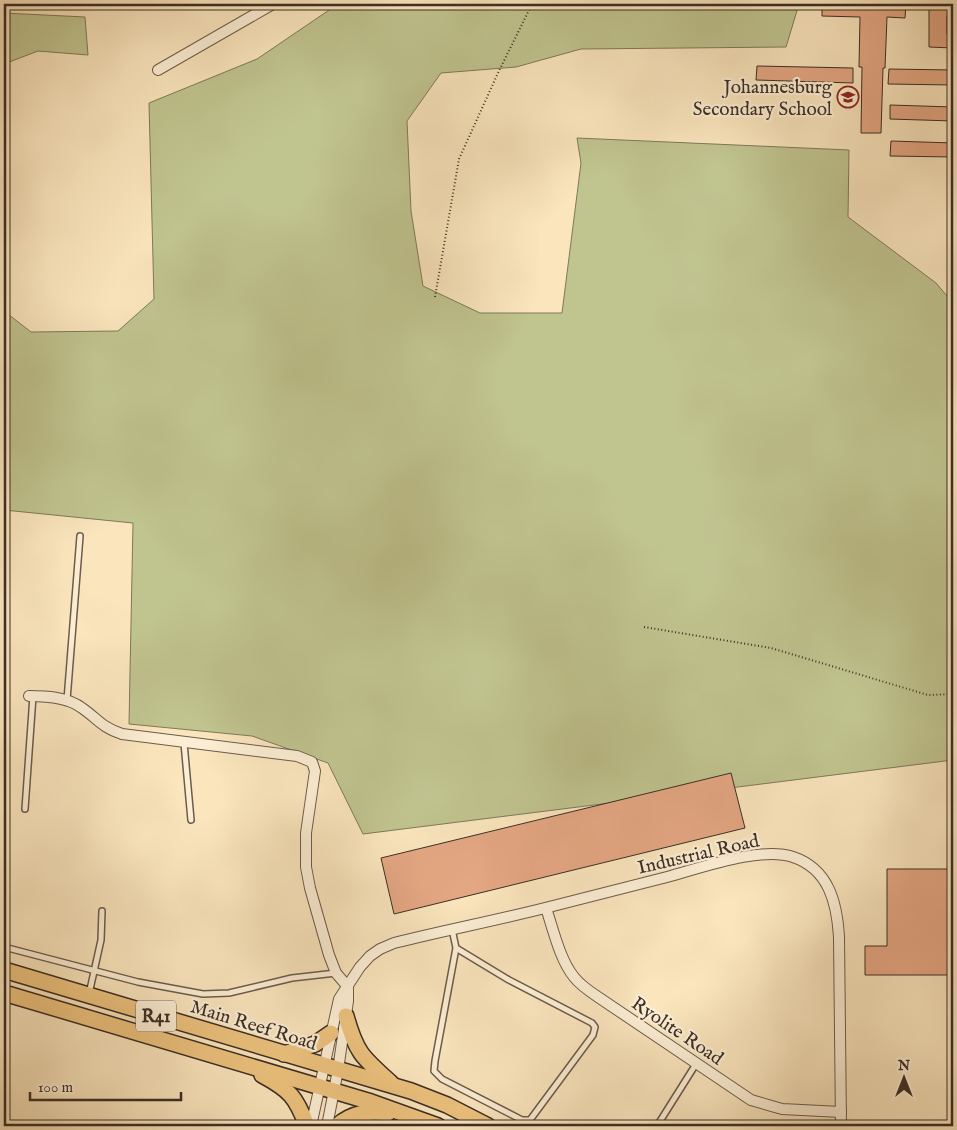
<svg xmlns="http://www.w3.org/2000/svg" width="957" height="1130" font-family="'IM FELL English',serif">
<style>
.green{fill:#c0c48f;stroke:#7e795a}
.building{fill:#e4a783;stroke:#3b2e26}
.lines{fill:none;stroke-linecap:round;stroke-linejoin:round}
.service-casing{stroke:#6b5c4c;stroke-width:8}
.minor-casing{stroke:#6b5c4c;stroke-width:12}
.primary-casing{stroke:#3b2e26;stroke-width:18}
.path{stroke:#3b2e26;stroke-width:2;stroke-dasharray:1 2.5;stroke-linecap:butt}
.service{stroke:#fceed4;stroke-width:5}
.minor{stroke:#fceed4;stroke-width:10}
.primary{stroke:#edc27e;stroke-width:15}
.labels{text-anchor:middle;stroke-width:4.5;stroke-linejoin:round;paint-order:stroke}
.shield{fill:#fceed4;stroke:#75685a;stroke-width:1}
.shield-label{font-size:18px;font-weight:bold;fill:#3b2e26}
.poi-label{font-size:19px;fill:#3b2e26;stroke:#fceed4;text-anchor:end}
.street-label{font-size:19px;fill:#3b2e26;stroke:#fceed4}
</style>
<rect width="100%" height="100%" fill="#fae5bd"/>
<filter id="stains"><feTurbulence type="fractalNoise" baseFrequency=".004" numOctaves="4"/><feColorMatrix values="0 0 0 0 .2 0 0 0 0 .09 0 0 0 0 .02 0 0 0 .5 -.17"/></filter>
<radialGradient id="worn" r=".72"><stop offset=".6" stop-color="#630" stop-opacity="0"/><stop offset="1" stop-color="#630" stop-opacity=".3"/></radialGradient>
<g class="green">
<polygon points="338,4 799,4 786,47 581,49 516,67 441,73 407,121 411,211 423,286 480,313 562,313 581,163 577,138 849,150 848,217 936,283 953,303 953,760 363,834 328,763 252,736 129,724 133,523 4,510 4,311 31,332 118,331 154,299 149,103 257,59"/>
<polygon points="4,13 85,17 88,55 38,51 4,64"/>
</g>
<g class="building">
<polygon points="822,4 906,4 905,18 887,17 885,68 883,68 881,133 861,133 862,67 859,67 860,17 822,16"/>
<polygon points="933,4 953,4 953,16 947,16 947,34 953,34 953,48 929,47 929,9 933,9"/>
<polygon points="757,66 853,68 853,83 756,80"/>
<polygon points="889,69 953,70 953,85 888,84"/>
<polygon points="890,105 953,107 953,121 890,119"/>
<polygon points="891,141 953,143 953,157 890,156"/>
<polygon points="731,773 745,828 394,914 381,858"/>
<polygon points="887,869 953,869 953,975 865,975 865,946 887,946"/>
</g>
<g class="lines">
<g class="service-casing">
<g id="service">
<polyline points="67,700 80,536"/>
<polyline points="184,743 191,820"/>
<polyline points="25,809 33,696"/>
<polyline points="452,929 456,948 435,1061 434,1071 442,1079 522,1120 530,1120 593,1035 595,1027 592,1023 509,980 456,948"/>
<polyline points="4,947 138,982 203,994 229,993 292,978 336,973"/>
<polyline points="89,994 101,940 102,911"/>
<polyline points="657,1126 696,1064"/>
</g>
</g>
<g class="minor-casing">
<g id="minor">
<polyline points="158,70 273,4"/>
<path d="M29 696C46 696 68 697 82 708 98 719 101 727 122 734L297 756 312 762 315 771 306 833V867L310 888 329 955 336 973 348 987V1001L338 1070 327 1126"/>
<path d="M546 908C553 929 560 960 574 977 580 985 589 991 598 997L751 1100 782 1109 841 1112"/>
<path d="M311 1126 339 999 360 967 370 956 380 949 394 943C446 930 498 920 549 907 589 897 628 887 667 877 701 868 760 846 793 857 829 869 837 903 839 937L841 1126"/>
</g>
</g>
<g class="primary-casing">
<g id="primary">
<polyline points="4,970 411,1091 447,1105 488,1126"/>
<polyline points="4,993 371,1102 438,1126"/>
<path d="M346 1016C356 1053 363 1058 391 1083"/>
<polyline points="284,1054 315,1044 331,1033"/>
<path d="M262 1075C290 1090 296 1097 307 1126"/>
<path d="M337 1126C352 1112 369 1111 388 1113"/>
</g>
</g>
<g class="path">
<polyline points="435,297 459,159 498,73 532,4"/>
<polyline points="644,627 771,648 928,695 953,694"/>
</g>
<use href="#service" class="service"/>
<use href="#minor" class="minor"/>
<use href="#primary" class="primary"/>
</g>
<defs>
<g id="school-ring" transform="scale(1.125)"><circle r="9.5" fill="#fceed4" stroke="#8f2418" stroke-width="1.5"/><path d="M0-5L7-2L0 1L-7-2ZM-4 1L0 2.5L4 1V4Q0 6-4 4Z" fill="#8f2418"/></g>
</defs>
<g fill-rule="evenodd">
<use href="#school-ring" x="848" y="97"/>
</g>
<g class="labels">
<rect class="shield" x="136" y="1000.5" width="40" height="31" rx="4"/>
<g class="shield-label">
<text x="156" y="1022">R41</text>
</g>
<g class="poi-label">
<text x="832" y="93">Johannesburg<tspan x="832" dy="22">Secondary School</tspan></text>
</g>
<g class="street-label">
<text transform="translate(698 853) rotate(-13)" y="7">Industrial Road</text>
<text transform="translate(254 1024) rotate(17)" y="7">Main Reef Road</text>
<text transform="translate(678 1030) rotate(34)" y="7">Ryolite Road</text>
</g>
</g>
<rect width="957" height="1130" fill="none" stroke="#fae5bd" stroke-width="20"/>
<rect x="5" y="5" width="947" height="1120" fill="none" stroke="#3b2e26" stroke-width="2.5"/>
<rect x="10" y="10" width="937" height="1110" fill="none" stroke="#3b2e26"/>
<g transform="translate(904 1078)" stroke="#fceed4" stroke-width="4" paint-order="stroke">
<path d="M0-4L9 19L0 12L-9 19Z" fill="#3b2e26"/>
<text y="-8" font-size="14" font-weight="bold" text-anchor="middle" fill="#3b2e26">N</text>
</g>
<path d="M30 1092v8h151v-8" fill="none" stroke="#3b2e26" stroke-width="2.5"/>
<text x="38" y="1092" font-size="15" fill="#3b2e26" stroke="#fceed4" stroke-width="4" paint-order="stroke">100 m</text>
<rect width="100%" height="100%" filter="url(#stains)"/>
<rect width="100%" height="100%" fill="url(#worn)"/>
</svg>
